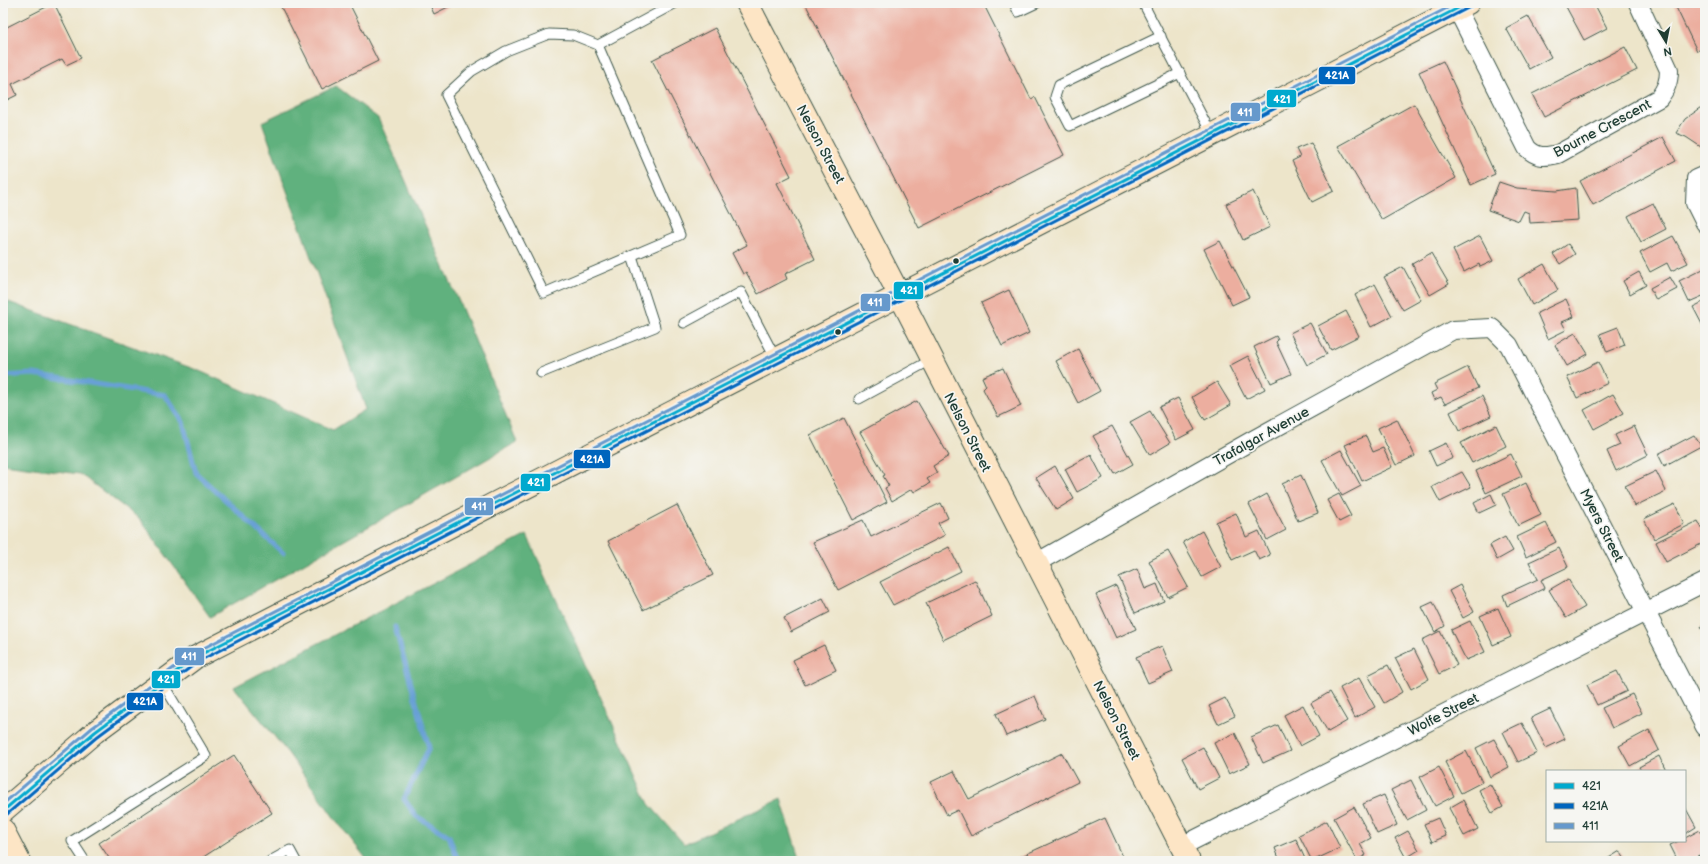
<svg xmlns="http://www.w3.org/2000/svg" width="1708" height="864" font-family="'Balsamiq Sans',sans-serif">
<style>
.forest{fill:#60b17e;stroke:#407759}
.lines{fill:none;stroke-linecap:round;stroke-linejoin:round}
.stream{stroke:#67a0d6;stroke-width:5}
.building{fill:#ecae9f}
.lane-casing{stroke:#3e564a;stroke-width:11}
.street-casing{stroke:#3e564a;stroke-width:20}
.secondary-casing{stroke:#3e564a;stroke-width:24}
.lane{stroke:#fff;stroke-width:9}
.street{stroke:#fff;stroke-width:18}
.secondary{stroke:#fde5c5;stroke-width:22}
.bus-1-casing{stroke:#f6f6f2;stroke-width:6}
.bus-2-casing{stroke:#f6f6f2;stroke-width:6}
.bus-3-casing{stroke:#f6f6f2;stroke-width:6}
.bus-1{stroke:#00a9ce;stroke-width:3}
.bus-2{stroke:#0065bd;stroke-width:3}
.bus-3{stroke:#69c;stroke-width:3}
.bus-dot{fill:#1f3d34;stroke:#f6f6f2;stroke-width:1.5}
.labels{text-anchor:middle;stroke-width:3.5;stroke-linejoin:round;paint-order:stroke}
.street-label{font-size:14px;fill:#1f3d34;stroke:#f6f6f2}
.line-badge{stroke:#f6f6f2;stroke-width:1.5}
.badge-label{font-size:11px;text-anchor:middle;font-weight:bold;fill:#fff}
</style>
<rect width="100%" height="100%" fill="#f6f6f2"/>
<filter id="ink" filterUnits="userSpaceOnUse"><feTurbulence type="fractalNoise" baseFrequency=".025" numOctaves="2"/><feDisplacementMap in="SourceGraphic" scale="8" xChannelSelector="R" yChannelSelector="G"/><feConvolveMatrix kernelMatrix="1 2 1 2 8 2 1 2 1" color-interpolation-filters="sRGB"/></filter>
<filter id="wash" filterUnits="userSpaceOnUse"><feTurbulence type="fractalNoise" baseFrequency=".012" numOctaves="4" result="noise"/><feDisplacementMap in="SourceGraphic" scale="16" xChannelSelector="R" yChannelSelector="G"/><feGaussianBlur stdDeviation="0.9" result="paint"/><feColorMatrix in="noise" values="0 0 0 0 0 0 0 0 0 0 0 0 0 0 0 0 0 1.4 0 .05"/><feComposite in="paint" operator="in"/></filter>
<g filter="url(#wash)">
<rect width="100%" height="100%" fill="#ede5ca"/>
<g class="forest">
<polygon points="336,86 378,118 460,304 517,442 210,617 140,519 80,474 3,464 3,300 197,370 333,430 366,409 262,122"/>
<polygon points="527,535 649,804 684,844 781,799 800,861 368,861 335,819 288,753 234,687"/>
</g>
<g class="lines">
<g class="stream">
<polyline points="3,376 33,374 165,395 183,422 196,473 283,553"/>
<polyline points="395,627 429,748 404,799 416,816 449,836 458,861"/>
</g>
</g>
<g id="blocks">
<g class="building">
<polygon points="54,3 81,58 66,65 62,59 12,84 17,95 3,102 3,29"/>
<polygon points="279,3 349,3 378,61 322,89"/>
<polygon points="429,3 456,3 434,14"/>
<polygon points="805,3 983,3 1031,99 1035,97 1064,155 919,228"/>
<polygon points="1564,3 1594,3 1607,28 1584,40"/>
<polygon points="1674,3 1703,3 1705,7 1705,47 1697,51"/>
<polygon points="1528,16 1551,57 1529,69 1506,28"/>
<polygon points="715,28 791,176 777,183 815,259 785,274 787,279 758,294 746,272 743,274 732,253 747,245 652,60"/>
<polygon points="1625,47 1637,70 1544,117 1532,94"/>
<polygon points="1443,61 1495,174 1471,185 1419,72"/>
<polygon points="1414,104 1456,178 1382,220 1338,146"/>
<polygon points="1705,105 1705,140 1701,147 1686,137 1676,133 1685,119"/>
<polygon points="1663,137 1676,161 1593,205 1580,181"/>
<polygon points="1311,143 1334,191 1312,202 1292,161 1300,157 1296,149"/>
<polygon points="1499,182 1517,188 1557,191 1576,188 1578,220 1530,223 1529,213 1524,211 1519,221 1488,210"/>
<polygon points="1253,191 1270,227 1243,240 1226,204"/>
<polygon points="1653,203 1666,229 1641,242 1628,216"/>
<polygon points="1480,236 1493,261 1480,267 1479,264 1464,272 1453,250"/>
<polygon points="1673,236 1688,263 1671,271 1667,263 1650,272 1640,253"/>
<polygon points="1220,241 1249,297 1232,305 1204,249"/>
<polygon points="1568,244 1575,254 1560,264 1553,254"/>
<polygon points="1431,253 1449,284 1430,295 1412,264"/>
<polygon points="1544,264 1558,290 1532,305 1518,279"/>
<polygon points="1403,267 1421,300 1403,310 1384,277"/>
<polygon points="1705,268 1705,295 1689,302 1679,281"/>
<polygon points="1639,272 1646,285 1630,294 1623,281"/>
<polygon points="1670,277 1677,289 1656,300 1650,288"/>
<polygon points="1375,284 1392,316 1371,327 1355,295"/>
<polygon points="1009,290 1029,333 1002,346 981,303"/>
<polygon points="1566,299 1574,317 1562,322 1566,330 1548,339 1537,313"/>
<polygon points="1705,301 1705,327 1704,328 1693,307"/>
<polygon points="1346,311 1359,336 1331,350 1318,326"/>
<polygon points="1310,323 1327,354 1307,365 1290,333"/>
<polygon points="1618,327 1625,345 1607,352 1600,334"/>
<polygon points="1575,333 1588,354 1567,366 1555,345"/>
<polygon points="1276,336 1278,340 1276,342 1291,374 1271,383 1254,347"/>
<polygon points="1078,349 1100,391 1078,403 1056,361"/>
<polygon points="1248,356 1265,389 1246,399 1229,366"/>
<polygon points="1598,362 1608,383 1577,398 1567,377"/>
<polygon points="1468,367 1478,388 1445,404 1441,397 1434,400 1431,393 1437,390 1434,384"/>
<polygon points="1003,368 1021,406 998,417 983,389 986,386 982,377"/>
<polygon points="1217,382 1231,405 1205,420 1192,397"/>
<polygon points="1613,394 1624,413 1594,429 1584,410"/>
<polygon points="1482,396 1491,416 1459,431 1450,412"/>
<polygon points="1178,398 1195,430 1176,440 1159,407"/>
<polygon points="917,401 949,456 933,466 937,473 927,479 930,483 914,492 912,489 892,501 885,488 889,486 883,476 885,475 860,432"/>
<polygon points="1150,411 1170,443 1150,455 1130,422"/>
<polygon points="844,418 887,502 853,520 810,435"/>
<polygon points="1397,419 1415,456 1396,465 1378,428"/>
<polygon points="1496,425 1506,446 1472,463 1461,443"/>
<polygon points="1112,426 1133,464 1115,474 1093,436"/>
<polygon points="1634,426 1648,455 1616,471 1607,451 1620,445 1615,435"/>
<polygon points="1694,435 1701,446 1664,466 1658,454"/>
<polygon points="1366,436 1373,452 1383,448 1392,467 1362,481 1345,445"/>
<polygon points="1446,443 1453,458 1436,466 1429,451"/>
<polygon points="1341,450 1361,486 1342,496 1322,460"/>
<polygon points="1511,454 1522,476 1486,493 1476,471"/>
<polygon points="1091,455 1103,478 1077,492 1065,469"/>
<polygon points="1055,466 1074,499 1056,510 1036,478"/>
<polygon points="1656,471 1666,491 1635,506 1625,486"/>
<polygon points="1462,472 1471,487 1440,502 1432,487"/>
<polygon points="1301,475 1318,513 1298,521 1282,484"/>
<polygon points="1526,483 1541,515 1518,526 1503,494"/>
<polygon points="1267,494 1286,530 1267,540 1249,504"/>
<polygon points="1339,494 1351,516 1339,522 1327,500"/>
<polygon points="1491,494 1496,505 1479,513 1474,503"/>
<polygon points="941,503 948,518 938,523 945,535 838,590 813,542 863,520 871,537"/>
<polygon points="1675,504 1684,524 1654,539 1644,519"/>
<polygon points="677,505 713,575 643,610 608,541"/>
<polygon points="1236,513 1246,537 1259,531 1270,555 1259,560 1254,550 1232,560 1216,522"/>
<polygon points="1698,521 1705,534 1705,542 1666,562 1656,542"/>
<polygon points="1546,523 1556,542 1526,557 1517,537"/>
<polygon points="1202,531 1221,567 1202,577 1183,542"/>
<polygon points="1505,537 1513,551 1497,560 1490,545"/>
<polygon points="949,547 961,571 893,605 880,582"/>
<polygon points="1559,548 1568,567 1541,580 1545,588 1507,606 1503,595 1538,579 1529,562"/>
<polygon points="1168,551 1188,587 1168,597 1149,561"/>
<polygon points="1137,569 1145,589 1157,584 1164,601 1135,613 1119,577"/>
<polygon points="1568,579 1585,607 1566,618 1549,590"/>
<polygon points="975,580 992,616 943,640 926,603"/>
<polygon points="1460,585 1474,612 1463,618 1449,591"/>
<polygon points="1116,586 1136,629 1116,638 1096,595"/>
<polygon points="823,598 830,612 791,632 784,618"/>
<polygon points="1433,602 1445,626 1435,632 1422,607"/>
<polygon points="1498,608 1511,637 1493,645 1480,616"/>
<polygon points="1470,621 1485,652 1466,660 1451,630"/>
<polygon points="1705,624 1705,633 1701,626"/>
<polygon points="1440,631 1457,665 1439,674 1422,640"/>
<polygon points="824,645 836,670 805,685 793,660"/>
<polygon points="1162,646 1173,672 1148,683 1136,657"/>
<polygon points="1414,649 1429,679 1411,689 1395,658"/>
<polygon points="1388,665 1402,692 1384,703 1368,675"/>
<polygon points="1617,671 1627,691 1597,705 1587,685"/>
<polygon points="1359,678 1375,707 1355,718 1340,688"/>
<polygon points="1330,692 1347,721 1328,732 1311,703"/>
<polygon points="1632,694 1642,713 1612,728 1602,708"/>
<polygon points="1035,696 1045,719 1006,736 996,714"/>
<polygon points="1225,698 1235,716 1218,724 1209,706"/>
<polygon points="1303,705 1319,736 1300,746 1284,715"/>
<polygon points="1550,709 1565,739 1546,748 1531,718"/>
<polygon points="1522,723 1537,753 1518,762 1503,732"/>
<polygon points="1278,725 1290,751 1263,763 1251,737"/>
<polygon points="1649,730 1659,750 1630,766 1619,746"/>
<polygon points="1235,733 1250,764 1229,774 1214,743"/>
<polygon points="1494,739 1509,767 1490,777 1476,748"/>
<polygon points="1203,747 1219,778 1198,789 1182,758"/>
<polygon points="1466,751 1482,782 1461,793 1445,762"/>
<polygon points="1062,753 1078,782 971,836 958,810 947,815 931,782 954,771 969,799"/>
<polygon points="234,755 272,813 197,861 111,861 99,843"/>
<polygon points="1659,756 1666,771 1641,771 1639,767"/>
<polygon points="1439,767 1454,796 1435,806 1420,777"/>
<polygon points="1411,780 1426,810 1407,820 1391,790"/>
<polygon points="1490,784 1503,807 1492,813 1479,790"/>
<polygon points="1384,795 1397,825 1377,834 1363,804"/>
<polygon points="1463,800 1478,829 1464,836 1449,808"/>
<polygon points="1354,807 1371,838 1360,844 1366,855 1357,860 1334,818"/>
<polygon points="1685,807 1696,827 1685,834"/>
<polygon points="1105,818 1125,861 1011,861"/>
<polygon points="1438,818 1446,836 1432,842 1424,824"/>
<polygon points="1327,821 1340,848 1312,861 1299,835"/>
<polygon points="1700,830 1705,840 1705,852 1688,861 1678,861 1670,845 1679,841 1685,841 1685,838"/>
<polygon points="1408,831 1419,850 1406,858 1395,838"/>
<polygon points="1296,839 1306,861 1280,861 1275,848"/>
<polygon points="1620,851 1626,861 1604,861"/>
</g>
</g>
</g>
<g filter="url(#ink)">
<use href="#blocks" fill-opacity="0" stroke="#3e564a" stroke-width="1"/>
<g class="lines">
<g class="lane-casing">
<g id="lane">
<polyline points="1014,3 1018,12 1037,3"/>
<polyline points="1143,3 1212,135"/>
<polygon points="549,34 573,35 598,45 680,235 544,293 446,95 472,71 506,51"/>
<polyline points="1161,36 1059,85 1055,97 1070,126 1180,73"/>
<polyline points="598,45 676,3"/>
<polyline points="684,323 741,292 776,359"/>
<polyline points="541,373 655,327 632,256"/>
<polyline points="859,399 931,360"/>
<polyline points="85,861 72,841 206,756 162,682"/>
<polyline points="270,861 290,850 296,861"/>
</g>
</g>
<g class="street-casing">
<g id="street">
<path d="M1457 9 1527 148C1537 158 1545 157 1558 154L1659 98C1666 89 1669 82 1669 70L1638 3"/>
<polyline points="1705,175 1696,179 1695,203 1705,223"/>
<polyline points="1036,563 1251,441 1453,330 1492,328 1509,345 1705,727"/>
<polyline points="1182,846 1705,582"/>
</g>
</g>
<g class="secondary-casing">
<g id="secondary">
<polyline points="747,3 900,296 1189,861"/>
<polyline points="3,811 95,732 196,657 1468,3"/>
<polyline points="3,830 19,861"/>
</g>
</g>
<use href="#lane" class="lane"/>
<use href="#street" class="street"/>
<use href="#secondary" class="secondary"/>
<g class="bus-1-casing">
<polyline id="bus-1" points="3,811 95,732 196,657 1468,3"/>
</g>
<g class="bus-2-casing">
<polyline id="bus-2" points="6,815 98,736 199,661 1470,7"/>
</g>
<g class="bus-3-casing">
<polyline id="bus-3" points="3,804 92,728 194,653 1457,3"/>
</g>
<use href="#bus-1" class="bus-1"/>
<use href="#bus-2" class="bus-2"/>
<use href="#bus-3" class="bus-3"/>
</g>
</g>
<g class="bus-dot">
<circle cx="956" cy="261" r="3.5"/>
<circle cx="838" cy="332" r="3.5"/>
</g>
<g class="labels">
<g class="street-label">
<text transform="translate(1602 128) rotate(-28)" y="5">Bourne Crescent</text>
<text transform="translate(821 144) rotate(62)" y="5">Nelson Street</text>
<text transform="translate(968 432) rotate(63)" y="5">Nelson Street</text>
<text transform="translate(1261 436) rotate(-29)" y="5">Trafalgar Avenue</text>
<text transform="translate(1602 525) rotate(63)" y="5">Myers Street</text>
<text transform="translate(1443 714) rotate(-27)" y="5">Wolfe Street</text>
<text transform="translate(1117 720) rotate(63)" y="5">Nelson Street</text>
</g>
</g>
<g class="line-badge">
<rect x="1318" y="66" width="38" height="19" rx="4" fill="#0065bd"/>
<rect x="1266" y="89" width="31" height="19" rx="4" fill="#00a9ce"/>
<rect x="1230" y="102" width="31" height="20" rx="4" fill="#69c"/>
<rect x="893" y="281" width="31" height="19" rx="4" fill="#00a9ce"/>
<rect x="860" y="293" width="31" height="19" rx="4" fill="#69c"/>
<rect x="573" y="449" width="38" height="20" rx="4" fill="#0065bd"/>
<rect x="520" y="473" width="31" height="19" rx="4" fill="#00a9ce"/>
<rect x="464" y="497" width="30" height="19" rx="4" fill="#69c"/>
<rect x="174" y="647" width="31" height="19" rx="4" fill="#69c"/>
<rect x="151" y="670" width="30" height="19" rx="4" fill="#00a9ce"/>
<rect x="126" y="692" width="38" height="19" rx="4" fill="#0065bd"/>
</g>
<g class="badge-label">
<text x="1337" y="79">421A</text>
<text x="1282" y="103">421</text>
<text x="1245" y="116">411</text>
<text x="909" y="294">421</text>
<text x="875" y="306">411</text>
<text x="592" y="463">421A</text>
<text x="536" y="486">421</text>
<text x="479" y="510">411</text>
<text x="189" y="660">411</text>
<text x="166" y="683">421</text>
<text x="145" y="705">421A</text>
</g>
<rect width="1708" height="864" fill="none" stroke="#f6f6f2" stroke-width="16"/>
<rect x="1546" y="770" width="140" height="72" fill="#f6f6f2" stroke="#a0aca6"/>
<rect x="1554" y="783" width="20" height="6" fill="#00a9ce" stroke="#a0aca6"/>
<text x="1582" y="790" font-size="12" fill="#1f3d34">421</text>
<rect x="1554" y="803" width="20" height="6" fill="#0065bd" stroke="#a0aca6"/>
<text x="1582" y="810" font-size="12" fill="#1f3d34">421A</text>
<rect x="1554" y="823" width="20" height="6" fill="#6699cc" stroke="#a0aca6"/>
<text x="1582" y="830" font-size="12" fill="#1f3d34">411</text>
<g transform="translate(1666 42) rotate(170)" stroke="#f6f6f2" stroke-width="3" paint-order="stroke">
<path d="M0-3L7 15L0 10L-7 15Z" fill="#1f3d34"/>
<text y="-6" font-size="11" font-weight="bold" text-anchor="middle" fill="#1f3d34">N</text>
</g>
</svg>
